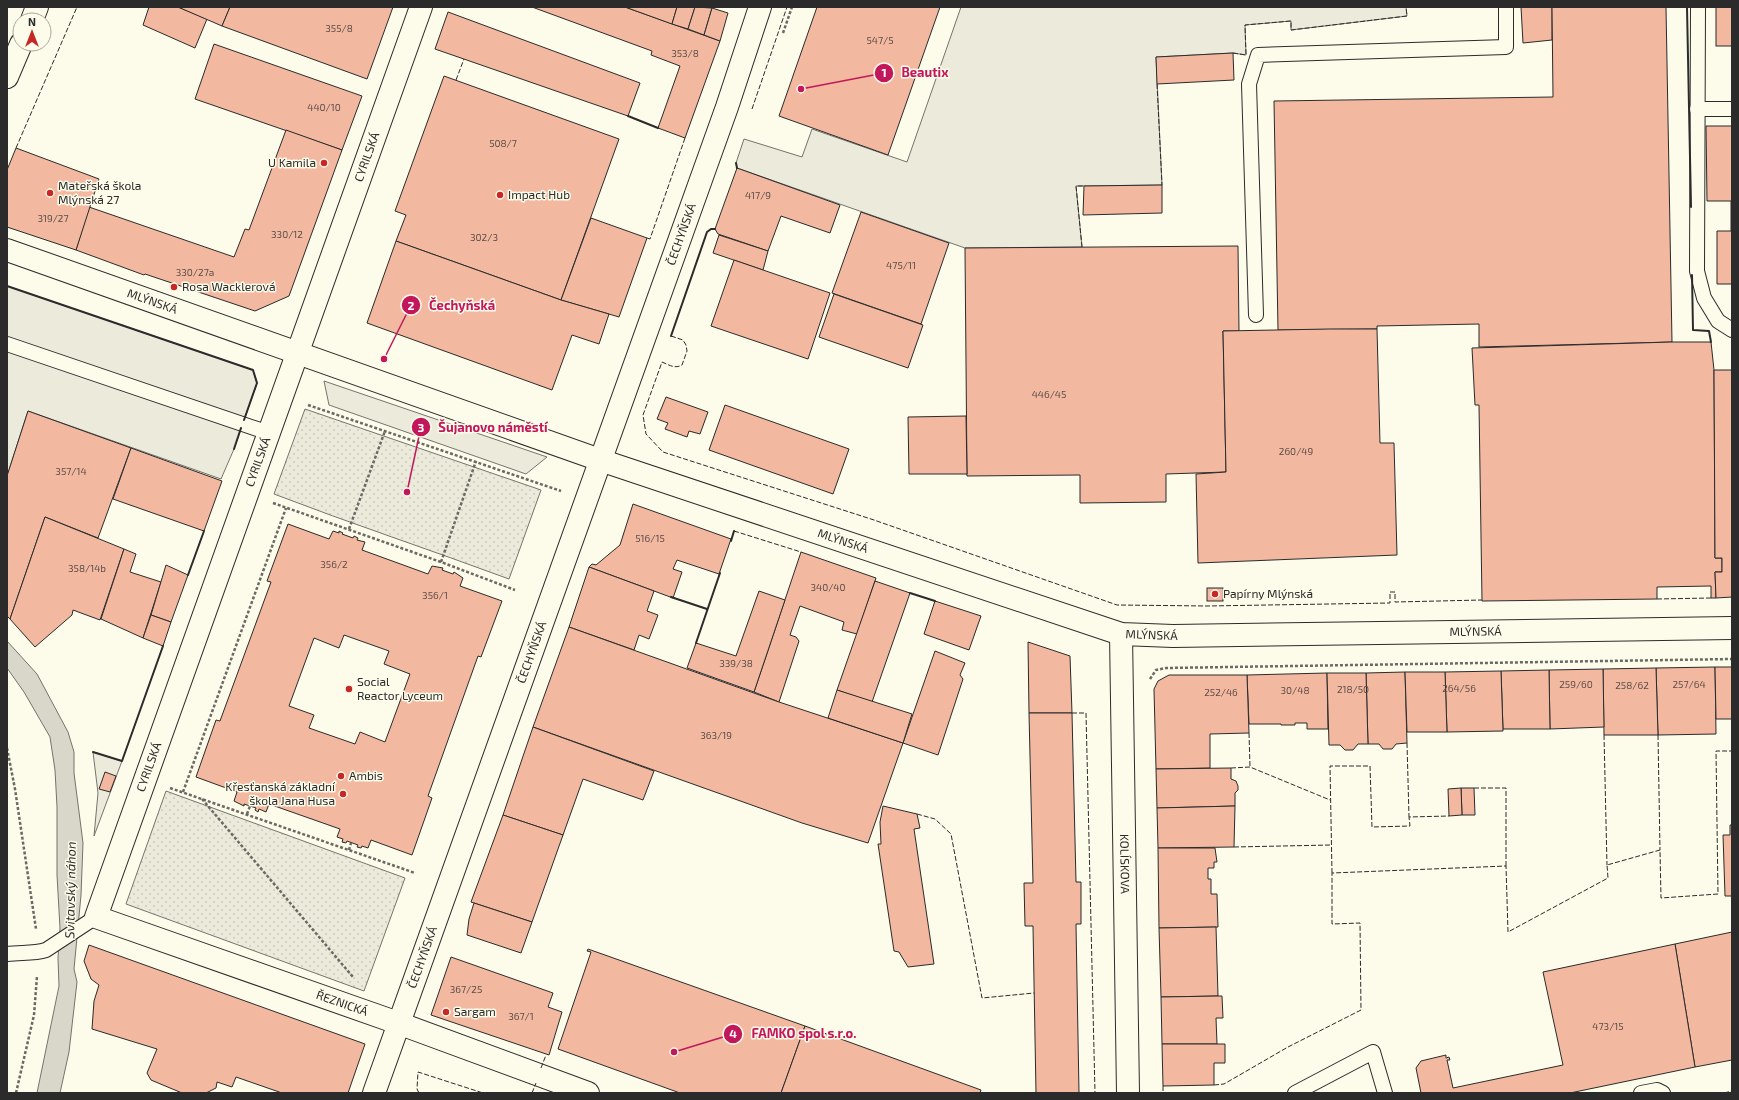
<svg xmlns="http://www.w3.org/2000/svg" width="1739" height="1100" font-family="'Exo 2',sans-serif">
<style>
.grass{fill:#ecebdb;stroke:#74746e}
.park{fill:url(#park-dots);stroke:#74746e}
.parking{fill:#eceadb;stroke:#74746e}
.water{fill:#d8d7c9;stroke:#74746e}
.building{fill:#f2b8a0;stroke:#2b2b2b;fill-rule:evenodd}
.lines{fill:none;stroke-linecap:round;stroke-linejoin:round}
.lane-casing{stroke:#2b2b2b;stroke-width:16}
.street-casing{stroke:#2b2b2b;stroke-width:24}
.path{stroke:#6a6964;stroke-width:2.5;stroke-dasharray:3 2;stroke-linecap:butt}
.lane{stroke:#fdfbea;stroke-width:14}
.street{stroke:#fdfbea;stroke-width:22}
.fence{stroke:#2b2b2b;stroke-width:1;stroke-dasharray:5 2;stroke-linecap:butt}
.wall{stroke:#2b2b2b;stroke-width:2}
.poi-dot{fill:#c62828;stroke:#fdfbea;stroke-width:1.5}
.labels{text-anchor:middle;stroke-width:3;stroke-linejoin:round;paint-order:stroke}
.number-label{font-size:10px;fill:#5d4e48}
.street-label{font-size:12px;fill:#2b2b2b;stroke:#fdfbea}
.poi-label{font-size:12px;fill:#2b2b2b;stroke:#fdfbea;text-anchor:start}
.water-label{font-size:13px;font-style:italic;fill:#2b2b2b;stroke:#fdfbea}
.leader{fill:none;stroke:#c2185b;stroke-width:1.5}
.callout-dot{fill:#c2185b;stroke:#fdfbea;stroke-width:1.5}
.mark-label{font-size:12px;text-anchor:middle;font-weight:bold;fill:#fff}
.callout-label{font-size:13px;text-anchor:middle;font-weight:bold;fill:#c2185b;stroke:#fdfbea;stroke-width:3;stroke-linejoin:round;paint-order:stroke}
</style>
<defs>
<pattern id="park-dots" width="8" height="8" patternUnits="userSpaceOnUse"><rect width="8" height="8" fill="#ecebdb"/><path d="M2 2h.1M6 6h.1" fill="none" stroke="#cbcabc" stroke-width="1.8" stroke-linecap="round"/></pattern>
</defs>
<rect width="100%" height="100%" fill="#fdfbea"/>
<polygon class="grass" points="93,752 122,761 94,836 98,793"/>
<g class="park">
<path d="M305 409 541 490 509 579C431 550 352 524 274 494Z"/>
<polygon points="166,791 405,878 364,991 126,904"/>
</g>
<g class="parking">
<polygon points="961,7 1406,7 1407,16 1291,30 1291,21 1245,25 1246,55 1233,53 1156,57 1162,185 1076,186 1082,247 965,248 737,168 736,163 744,139 802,157 812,129 907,162"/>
<polygon points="7,286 253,370 257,383 234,449 221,479 28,411 7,476"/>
<polygon points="324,381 547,457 526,474 329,405"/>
</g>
<polygon class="water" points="7,641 37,674 68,732 74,752 74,773 83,843 81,895 74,969 77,982 69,1052 60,1093 37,1093 59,986 58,958 60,928 57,875 57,807 55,770 50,737 24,692 7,668"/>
<g class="building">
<polygon points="149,7 178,7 207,19 195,48 143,25"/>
<polygon points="178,7 230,7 222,26"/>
<polygon points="230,7 393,7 367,79 222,26"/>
<polygon points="532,7 625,7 720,41 685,138 658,128 680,66 651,55 652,51"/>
<polygon points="625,7 677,7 672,24"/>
<polygon points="677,7 695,7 688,29 672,24"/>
<polygon points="695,7 712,8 704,35 688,29"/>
<polygon points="817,7 940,7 888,155 779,116"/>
<polygon points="1521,7 1552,7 1552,40 1523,43"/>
<polygon points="1552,7 1666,7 1672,342 1479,347 1479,324 1377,326 1377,329 1278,330 1274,101 1553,97"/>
<rect x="1716" y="7" width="16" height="39"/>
<polygon points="712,8 728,13 720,41 704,35"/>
<polygon points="448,12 640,83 628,116 435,49"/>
<polygon points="214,44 362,96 342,150 195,99"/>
<polygon points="1233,53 1234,80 1157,84 1156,57"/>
<polygon points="444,76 619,139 561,300 396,241 406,215 395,211"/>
<polygon points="1706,126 1732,126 1732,284 1717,284 1717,231 1731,231 1731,201 1707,201"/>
<polygon points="286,130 342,150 289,296 255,311 145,274 144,275 76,250 89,207 234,257 245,229 249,230"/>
<polygon points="16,148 99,179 76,250 7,227 7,170"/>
<polygon points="737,168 840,205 830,233 781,216 768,251 718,234 715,229"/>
<polygon points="1162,185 1162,213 1083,215 1084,186"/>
<polygon points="861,212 949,243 921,324 832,293"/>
<polygon points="591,218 647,238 619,317 561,300"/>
<polygon points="719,235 768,251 763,270 713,253"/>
<polygon points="396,241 561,300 609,314 599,344 572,335 552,390 367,323"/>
<polygon points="1238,246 1239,331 1223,331 1226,472 1166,474 1166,502 1080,503 1080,475 967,476 965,248"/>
<polygon points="734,260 830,293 808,359 711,326"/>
<polygon points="834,294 923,325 908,368 819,337"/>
<polygon points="1329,329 1377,329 1380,443 1394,443 1397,555 1198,563 1196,474 1226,472 1223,331"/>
<polygon points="1672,342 1711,342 1714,370 1715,558 1722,558 1722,572 1715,572 1716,598 1711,598 1711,586 1657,587 1657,599 1482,601 1479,405 1475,405 1472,348"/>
<polygon points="1714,370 1732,370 1732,597 1716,598 1715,572 1722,572 1722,558 1715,558"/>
<polygon points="666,397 708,412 700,434 689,431 687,437 665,429 668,423 657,419"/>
<polygon points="725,405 849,449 833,494 709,450"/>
<polygon points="28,411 131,448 98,538 45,517 10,619 7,616 7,476"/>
<polygon points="966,416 967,474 909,474 908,417"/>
<polygon points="131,448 222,481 204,531 113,499"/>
<polygon points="633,504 731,539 719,574 677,560 673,569 682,572 673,598 589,567 592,564 596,565 620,545"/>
<polygon points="45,517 124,549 100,620 73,610 72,615 35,647 10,619"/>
<path d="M288 524 329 539 333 531 339 533V531L343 533 342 534 353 538 354 536 358 538 357 540 365 542 362 550 428 574 432 566 443 568 442 570 453 574 454 572 463 578 460 586 502 601 481 657 478 656 428 796 432 798 412 855 371 840 368 848 362 846 361 848 357 847 358 845 347 841 346 843 342 842 343 839 337 837 340 829 269 804 266 812 259 809 258 812 255 810 256 808 244 804V806L234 801 237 792 196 777 216 720 220 721 271 582 267 581ZM344 635 389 651 384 664 410 674 385 742 360 732 355 744 309 728 314 715 289 706 314 638 339 648Z"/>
<polygon points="124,549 136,554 130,572 161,582 143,638 101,619"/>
<polygon points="801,552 876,578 857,634 842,630 844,622 800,606 790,635 796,637 799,641 779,702 754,692"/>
<polygon points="166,565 188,575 171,622 151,615"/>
<polygon points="589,567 654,591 647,611 658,615 649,639 639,635 634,650 569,627"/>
<polygon points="875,581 910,593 872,702 837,690"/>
<rect x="1207" y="588" width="16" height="13"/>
<polygon points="759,591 785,600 754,692 687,668 696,643 736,656"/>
<polygon points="935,601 981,616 969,650 924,634"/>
<polygon points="151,615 171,622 163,646 143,638"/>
<polygon points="569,627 779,702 903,743 868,843 802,823 533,727"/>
<polygon points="1028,642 1070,656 1072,713 1029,713"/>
<polygon points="935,651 965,663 960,675 963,679 938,755 903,743"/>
<polygon points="1715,667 1716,734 1658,735 1656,668"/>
<polygon points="1715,667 1732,667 1732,719 1716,719"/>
<polygon points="1656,668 1658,735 1604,735 1603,669"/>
<polygon points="1603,669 1604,727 1550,729 1549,670"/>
<polygon points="1549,670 1550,729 1503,729 1501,671"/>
<polygon points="1501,671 1503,731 1447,732 1445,672"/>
<polygon points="1405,672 1407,743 1396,744 1392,749 1383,749 1379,744 1368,744 1366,673"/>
<polygon points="1405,672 1445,672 1447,732 1407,732"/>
<polygon points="1327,673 1328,729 1307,729 1307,723 1295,723 1295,725 1281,725 1281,724 1249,724 1247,675"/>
<polygon points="1327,673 1366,673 1368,744 1358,744 1353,750 1345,750 1340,745 1329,745"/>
<polygon points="1169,675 1247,675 1249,733 1210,734 1210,768 1156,769 1154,689 1158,681"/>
<polygon points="837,690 912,714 903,743 828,718"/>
<polygon points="1029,713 1072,713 1076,882 1081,882 1081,924 1076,924 1079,1093 1036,1093 1033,926 1025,926 1024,883 1033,883"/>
<polygon points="533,727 654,771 643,800 583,779 563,835 503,815"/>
<polygon points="1231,768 1231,779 1236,781 1238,786 1238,790 1235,793 1235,806 1157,808 1156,769"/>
<polygon points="105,772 116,776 110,792 99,789"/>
<polygon points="1461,788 1474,788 1475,815 1462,815"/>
<polygon points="1461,788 1462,815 1449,816 1448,789"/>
<polygon points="883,806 917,814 920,828 914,829 934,964 908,967 899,952 894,951 878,844 881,844 880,822"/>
<polygon points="1235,806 1234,847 1158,848 1157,808"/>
<polygon points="503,815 563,835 532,922 471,902"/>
<polygon points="1730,825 1732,825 1732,896 1725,896 1723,835 1730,835"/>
<polygon points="1158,848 1215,848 1217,862 1214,862 1214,868 1208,868 1208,879 1211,879 1211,894 1217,894 1218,927 1159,928"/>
<polygon points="474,903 532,922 521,953 467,935 469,919"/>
<polygon points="1216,927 1218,996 1161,997 1159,928"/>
<polygon points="1732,932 1732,1060 1695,1067 1675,944"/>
<polygon points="1675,944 1695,1067 1570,1093 1421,1093 1416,1068 1421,1061 1446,1055 1446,1058 1449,1057 1450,1060 1447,1060 1453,1088 1563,1065 1543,972"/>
<polygon points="89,945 365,1044 348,1093 282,1093 236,1077 232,1087 217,1082 216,1088 206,1093 182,1093 151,1080 147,1073 157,1049 92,1029 94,1001 99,985 91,979 84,961"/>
<polygon points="588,949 805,1026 781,1093 680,1093 558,1049 591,952 587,951"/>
<polygon points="451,957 553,993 548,1007 562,1012 549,1055 431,1015"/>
<polygon points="1218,996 1222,996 1223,1018 1216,1018 1217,1044 1162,1044 1161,997"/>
<polygon points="805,1026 981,1090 980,1093 781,1093"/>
<polygon points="1162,1044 1225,1044 1225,1063 1214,1063 1214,1085 1163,1086"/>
</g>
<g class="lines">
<g class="lane-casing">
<g id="lane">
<polyline points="1698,7 1697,271 1704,298 1718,321 1732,330"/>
<polyline points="1697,109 1732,109"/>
<polyline points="1256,315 1249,84 1258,55 1506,47 1506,7"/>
<polyline points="7,344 269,433"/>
<path d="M7 954C20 952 33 954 46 950L96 917"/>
<polyline points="1295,1093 1373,1052 1385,1093"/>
<polyline points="1641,1093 1657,1090 1663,1093"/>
</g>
</g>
<g class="street-casing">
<g id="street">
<path id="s1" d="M421 7 96 917 398 1023 588 1093"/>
<polyline points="32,20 37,7"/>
<polyline points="7,77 21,44"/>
<path id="s2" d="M7 250 600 460 1121 634 1173 636 1732 628"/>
<path id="s3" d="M1121 634 1128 1093"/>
<path id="s4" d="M374 1093 727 107 760 7"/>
</g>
</g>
<g class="path">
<polyline points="783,33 792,7"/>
<polyline points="308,405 561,491"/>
<polyline points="273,503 441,562 515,590"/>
<polyline points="349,529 385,431"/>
<polyline points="441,562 476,461"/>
<polyline points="1150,679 1156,670 1166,668 1732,659"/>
<polyline points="7,748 15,789 36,929"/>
<polyline points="170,788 415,873"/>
<polyline points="183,792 286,508"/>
<polyline points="202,799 353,977"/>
<polyline points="247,814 250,806"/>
<polyline points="349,850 351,843"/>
<polyline points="16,1093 34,1015 37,976"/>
</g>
<use href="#lane" class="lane"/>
<use href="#street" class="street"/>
<g class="fence">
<polyline points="1233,53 1246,55 1245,25 1291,21 1291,30 1407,16 1406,7"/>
<polyline points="456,80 464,59"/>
<polyline points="1157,84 1162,185"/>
<polyline points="752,109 787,7"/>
<polyline points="16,148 77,7"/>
<polyline points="647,238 650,239 685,138"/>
<polyline points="1082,247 1076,186 1084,186"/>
<path d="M671 336 683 340 686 345 687 351 682 365C675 369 669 365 662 362L643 415 646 434 663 452 874 520 1117 605 1207 606 1390 603V592H1395V602L1482 600"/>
<polyline points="734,531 801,552"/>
<polyline points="1657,599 1711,598"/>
<polyline points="1072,713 1086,713 1095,1093"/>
<polyline points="1249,733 1250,767"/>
<polyline points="1604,735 1607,865"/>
<polyline points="1658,735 1660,850"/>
<polyline points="1407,743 1409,817"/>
<polyline points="1231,768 1250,767 1330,800"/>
<polyline points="1474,788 1506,788 1506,866"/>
<polyline points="917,814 935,819 951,834 982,998 1034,993"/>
<polyline points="1234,847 1331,845"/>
<polyline points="1332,873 1330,766 1370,766 1372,827 1410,826 1409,817 1449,816"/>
<polyline points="541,1068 546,1055"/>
<polyline points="1214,1085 1224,1084 1288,1047 1361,1010 1360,923 1332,924 1332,873 1506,866 1508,932 1608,878 1607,865 1660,850 1661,898 1718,894 1716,751 1732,751"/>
<polyline points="1163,1086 1163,1093"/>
<polyline points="419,1093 417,1089 418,1072 483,1093"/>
<polyline points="532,1093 536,1083"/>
<polyline points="1724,1093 1732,1091"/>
</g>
<g class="wall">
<polyline points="1687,7 1691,207"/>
<polyline points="628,116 658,128"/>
<polyline points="736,163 737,168"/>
<polyline points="1692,275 1693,330 1709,331 1711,342"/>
<polyline points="7,286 253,370 257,383 244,420"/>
<polyline points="671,336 707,232 711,229 715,229"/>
<polyline points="234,449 241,428"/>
<polyline points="731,541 734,531"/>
<polyline points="188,575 204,531"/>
<polyline points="910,593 935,601"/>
<polyline points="671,597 707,609"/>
<polyline points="696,643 720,573"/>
<polyline points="93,752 122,761 163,646"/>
</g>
</g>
<g class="poi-dot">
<circle cx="324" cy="163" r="4"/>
<circle cx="50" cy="193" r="4"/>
<circle cx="500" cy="195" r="4"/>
<circle cx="174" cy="287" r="4"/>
<circle cx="1215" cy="594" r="4"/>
<circle cx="349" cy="689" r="4"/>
<circle cx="341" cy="776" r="4"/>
<circle cx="343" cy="794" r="4"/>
<circle cx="446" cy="1012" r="4"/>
</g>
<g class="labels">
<g class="number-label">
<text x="339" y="32">355/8</text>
<text x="880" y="44">547/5</text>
<text x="685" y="57">353/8</text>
<text x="324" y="111">440/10</text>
<text x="503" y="147">508/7</text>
<text x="758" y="199">417/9</text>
<text x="53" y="222">319/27</text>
<text x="287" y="238">330/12</text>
<text x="484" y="241">302/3</text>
<text x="901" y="269">475/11</text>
<text x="195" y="276">330/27a</text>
<text x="1049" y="398">446/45</text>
<text x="1296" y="455">260/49</text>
<text x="71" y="475">357/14</text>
<text x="650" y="542">516/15</text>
<text x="334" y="568">356/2</text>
<text x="87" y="572">358/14b</text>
<text x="828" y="591">340/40</text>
<text x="435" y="599">356/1</text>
<text x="736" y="667">339/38</text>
<text x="1576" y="688">259/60</text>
<text x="1689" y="688">257/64</text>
<text x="1632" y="689">258/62</text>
<text x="1459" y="692">264/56</text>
<text x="1353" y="693">218/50</text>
<text x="1295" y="694">30/48</text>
<text x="1221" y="696">252/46</text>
<text x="716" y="739">363/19</text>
<text x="466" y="993">367/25</text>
<text x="521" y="1020">367/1</text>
<text x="1608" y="1030">473/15</text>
</g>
<g class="street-label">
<text transform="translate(367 157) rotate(-70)" y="4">CYRILSKÁ</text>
<text dy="4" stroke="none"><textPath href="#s4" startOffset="912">ČECHYŇSKÁ</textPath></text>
<text dy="4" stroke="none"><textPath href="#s2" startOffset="154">MLÝNSKÁ</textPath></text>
<text transform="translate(258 462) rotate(-70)" y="4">CYRILSKÁ</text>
<text dy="4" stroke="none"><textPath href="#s2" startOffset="885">MLÝNSKÁ</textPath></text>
<text dy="4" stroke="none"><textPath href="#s2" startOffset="1533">MLÝNSKÁ</textPath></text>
<text dy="4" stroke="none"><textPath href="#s2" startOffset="1209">MLÝNSKÁ</textPath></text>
<text dy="4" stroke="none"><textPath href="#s4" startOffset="468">ČECHYŇSKÁ</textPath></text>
<text transform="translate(149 767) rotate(-70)" y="4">CYRILSKÁ</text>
<text dy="4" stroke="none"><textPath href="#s3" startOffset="230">KOLÍSKOVA</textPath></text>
<text dy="4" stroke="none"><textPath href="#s4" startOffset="144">ČECHYŇSKÁ</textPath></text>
<text dy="4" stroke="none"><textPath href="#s1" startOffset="1227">ŘEZNICKÁ</textPath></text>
</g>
<g class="poi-label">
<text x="316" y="167" text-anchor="end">U Kamila</text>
<text x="58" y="190">Mateřská škola<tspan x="58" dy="14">Mlýnská 27</tspan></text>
<text x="508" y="199">Impact Hub</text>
<text x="182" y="291">Rosa Wacklerová</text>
<text x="1223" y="598">Papírny Mlýnská</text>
<text x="357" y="686">Social<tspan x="357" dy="14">Reactor Lyceum</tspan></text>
<text x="349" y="780">Ambis</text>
<text x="335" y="791" text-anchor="end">Křesťanská základní<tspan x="335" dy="14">škola Jana Husa</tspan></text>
<text x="454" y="1016">Sargam</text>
</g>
<g class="water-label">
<text transform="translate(70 890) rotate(-89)" y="5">Svitavský náhon</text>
</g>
</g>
<path class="leader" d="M801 89L884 73M384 359L411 305M407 492L421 427M674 1052L733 1034"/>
<g class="callout-dot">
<circle cx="801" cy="89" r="4"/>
<circle cx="384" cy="359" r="4"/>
<circle cx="407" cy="492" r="4"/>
<circle cx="674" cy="1052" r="4"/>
<circle cx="884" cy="73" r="10"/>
<circle cx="411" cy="305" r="10"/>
<circle cx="421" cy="427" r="10"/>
<circle cx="733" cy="1034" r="10"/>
</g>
<g class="mark-label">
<text x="884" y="77">1</text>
<text x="411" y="310">2</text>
<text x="421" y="432">3</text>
<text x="733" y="1038">4</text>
</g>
<g class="callout-label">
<text x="925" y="77">Beautix</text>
<text x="462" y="310">Čechyňská</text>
<text x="493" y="432">Šujanovo náměstí</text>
<text x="804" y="1038">FAMKO spol s.r.o.</text>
</g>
<rect width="1739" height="1100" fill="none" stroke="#2b2b2b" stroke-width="16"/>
<g transform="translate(32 32)"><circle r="19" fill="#fdfbea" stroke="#a9a89e"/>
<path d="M0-3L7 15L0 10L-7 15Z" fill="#c62828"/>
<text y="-6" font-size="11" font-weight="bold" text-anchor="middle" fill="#2b2b2b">N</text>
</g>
</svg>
